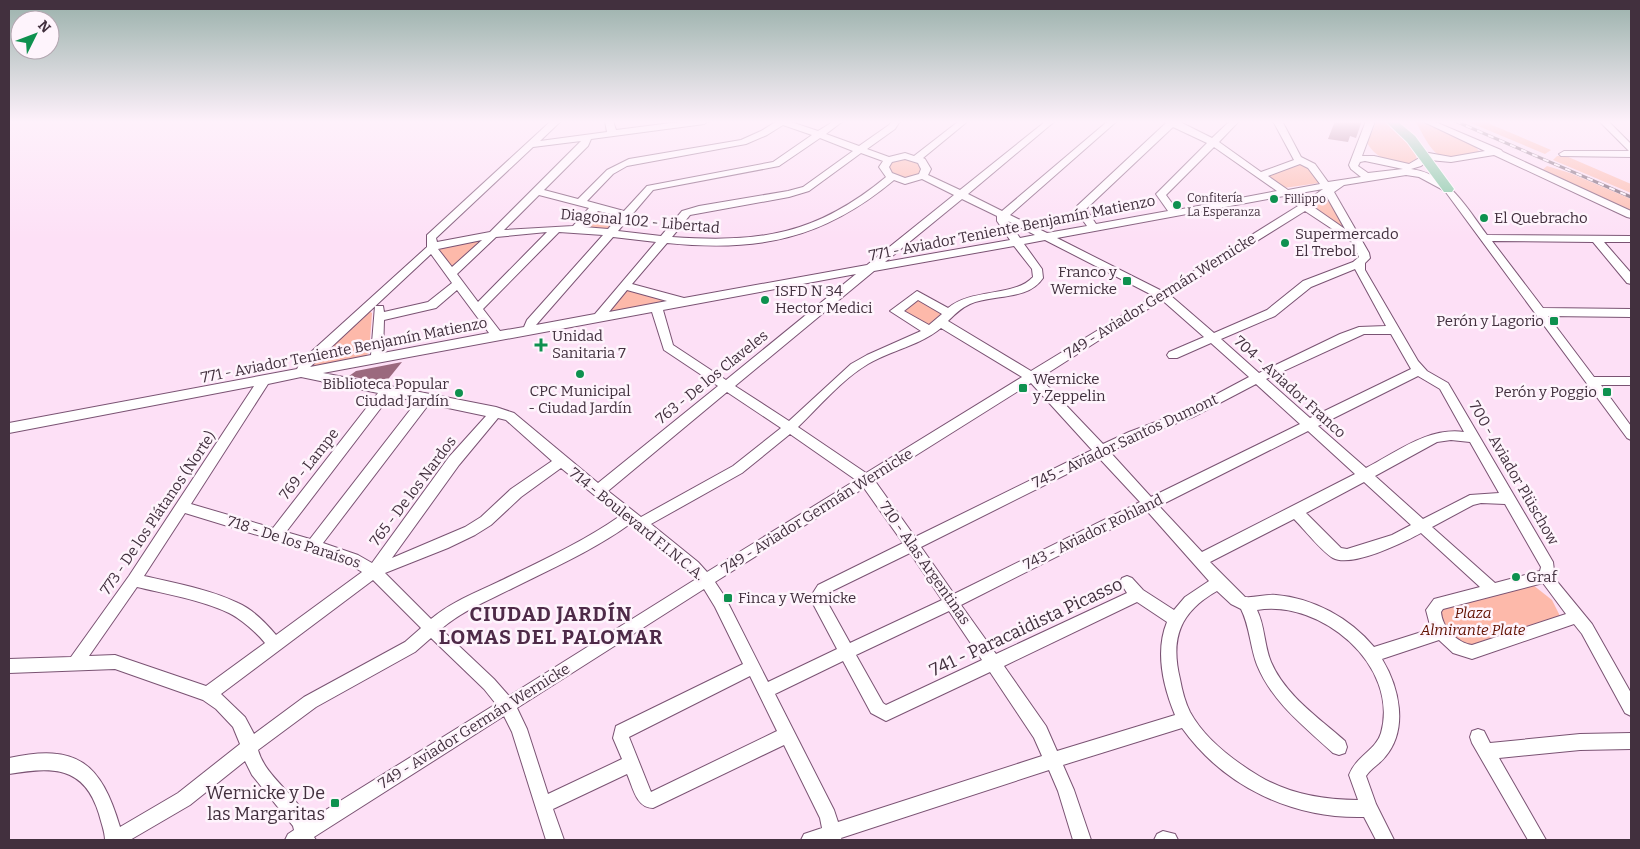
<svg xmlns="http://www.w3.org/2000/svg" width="1640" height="849" font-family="Bitter,serif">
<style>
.green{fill:#fdb9aa}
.building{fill:#9b697e}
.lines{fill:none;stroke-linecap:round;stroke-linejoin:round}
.minor-casing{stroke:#7a5373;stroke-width:2}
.major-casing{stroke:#fff;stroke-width:2}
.minor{fill:#fff;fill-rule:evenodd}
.major{fill:#77c69c;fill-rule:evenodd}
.rail-casing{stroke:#6f5a6a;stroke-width:3}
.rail{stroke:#fef4fc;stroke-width:2;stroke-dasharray:6;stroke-linecap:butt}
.poi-dot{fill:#0e914f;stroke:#fef4fc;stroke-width:2}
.labels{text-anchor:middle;stroke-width:5;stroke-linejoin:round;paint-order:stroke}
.far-poi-label{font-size:12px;fill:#42303e;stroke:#fef4fc;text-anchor:start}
.poi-label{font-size:15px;fill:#42303e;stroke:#fef4fc;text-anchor:start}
.street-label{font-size:15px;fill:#42303e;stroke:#fef4fc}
.park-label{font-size:15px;font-style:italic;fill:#621101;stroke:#fef4fc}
.near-street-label{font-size:18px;fill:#42303e;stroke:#fef4fc}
.near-poi-label{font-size:18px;fill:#42303e;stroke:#fef4fc;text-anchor:end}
.district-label{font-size:20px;font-weight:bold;letter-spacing:1px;fill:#4e2a48;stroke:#fef4fc}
</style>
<rect width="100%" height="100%" fill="#fde0f6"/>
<g class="green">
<path d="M1377 121H1384C1394 128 1417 148 1417 161 1400 169 1377 160 1367 143Z"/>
<path d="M1415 121H1422L1473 144 1479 151 1478 154C1469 155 1458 159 1449 159 1432 158 1423 133 1415 121Z"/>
<polygon points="1466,121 1483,121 1551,150 1545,154"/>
<polygon points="1557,156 1566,156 1631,184 1631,193 1553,160"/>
<polygon points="910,158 923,165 920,175 905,179 890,174 887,164 890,161"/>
<polygon points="1299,164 1307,167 1320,182 1319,183 1284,188 1265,176"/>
<polygon points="1547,166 1570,173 1631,199 1631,213 1540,172"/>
<polygon points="1326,198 1328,198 1347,228 1346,231 1310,205"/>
<polygon points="597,208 622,215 609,231 579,228"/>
<polygon points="482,239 454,266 450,265 439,250 442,247"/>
<polygon points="625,289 672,300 607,312"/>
<polygon points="917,295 950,314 929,331 896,311"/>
<polygon points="369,311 372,313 369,353 365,356 310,367"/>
<polygon points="1533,585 1552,600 1560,616 1468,648 1446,633 1439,609"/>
</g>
<g class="building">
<polygon points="1335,121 1362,121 1356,138 1350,136 1348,142 1328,139"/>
<polygon points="402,362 385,383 349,376 356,371"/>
</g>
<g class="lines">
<g class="minor-casing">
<g id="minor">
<path d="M551 121H561L540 141 607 132 605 121H613L616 130 687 121H709L704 124 591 139 588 146 544 190 578 199 607 170 629 159 741 140 761 131 777 121H788L818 131 834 121H843L826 134 859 146 889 125 892 121H900L895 129 867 149 889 157 905 153 914 156 959 121H968L923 158 925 159 931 169 928 175 960 190 1046 121H1055L968 194 1002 211 1108 121H1117L1010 215 1047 233 1087 226 1076 211 1077 206 1166 123 1165 121H1178L1212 138 1230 121H1239L1219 142 1261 172 1294 160 1273 121H1282L1301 157 1315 164 1328 182 1361 177 1351 169 1349 165 1366 121H1375L1362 156H1374L1409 164 1421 157 1418 155 1423 152 1451 157 1485 151 1422 121H1433L1501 150 1503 152 1631 211V218L1627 217 1494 155 1451 162 1429 160 1421 166 1411 169C1449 174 1466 207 1487 235L1631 236V242H1604L1631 273V284L1627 283 1593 242 1492 241 1543 308 1631 309V317L1548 316 1594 377H1631V385H1601L1631 426V440L1627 438 1445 191 1419 177 1406 175 1344 185 1334 192 1369 253 1370 258 1365 263V270L1418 361 1427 371 1448 383 1553 562 1555 579 1592 624 1631 693V716L1625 713 1582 634 1574 624 1472 659 1453 653 1439 640 1382 659C1399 687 1409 729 1385 757 1380 764 1371 768 1366 776L1376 804 1394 840H1376L1364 817C1293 819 1224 787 1182 728L1063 765 1074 790 1091 840H1073L1058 791 1049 770 841 838 842 840H801L804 834 822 828 820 818 784 745 653 808C636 808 633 787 627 774L553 809 564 840H546L512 732 504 716 314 837 316 840H285L288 834 294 830 293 826 252 775 245 761 190 805 130 840H105C105 832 101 822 99 814 84 765 52 767 9 774V758C77 743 101 763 120 827L178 793 240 744 233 727 216 709 203 700 115 669 9 673V659L71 657 129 576 254 386 9 433V423L297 369 301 361 427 247V235ZM783 125 812 135 773 162 647 186 624 211 587 201 613 174 627 166 746 144 767 135ZM1173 127 1207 143 1156 194 1168 211 1096 224 1086 209ZM820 138 853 151 803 187 788 191 699 206 682 211 661 236 618 231 653 190 779 166ZM581 141 490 232 437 242 436 238 533 147ZM1214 147 1277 191 1177 210 1166 195ZM861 153 883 161 879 167 886 177C816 235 760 243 672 237L690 215 789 197 809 191ZM905 159 918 163 921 169 919 174 905 178 892 173 889 167 892 162ZM1365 161 1403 169 1368 173 1358 166 1360 162ZM1300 164 1308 168 1320 184 1288 190 1268 176ZM922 179 954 195 867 265 684 298 632 284 667 243C758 252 822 240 894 180L905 184ZM1323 189 1305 202 1295 194ZM539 195 589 208 573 226 504 230ZM1284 196 1298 206 1162 291 1057 238ZM1327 197 1345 229 1312 206ZM962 199 997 216V221L1010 240 885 262ZM598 211 619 216 608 229 584 227ZM1305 211 1352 242 1359 257 1353 262 1303 281 1267 310 1214 333 1170 295ZM1008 221 1035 235 1020 238ZM547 232 478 302 457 274 496 237ZM559 232 603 235 527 320 524 327 500 331 483 309ZM613 237 656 242 595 314 536 325ZM482 240 452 267 438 249ZM1045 240 1154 296 1031 371 948 321C954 315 961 308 970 304 993 294 1028 301 1043 278L1042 269 1024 244ZM1014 246 1032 269 1033 277C1015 297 972 288 948 308L917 291 890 311 921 331 867 355 851 364 789 421 735 386 874 271ZM431 254 452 283 428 302 384 312 383 306H375L371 355 310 367ZM1355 269 1386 326 1359 327 1340 334 1259 373 1221 339 1275 316 1311 287ZM856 274 726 380 673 345 663 310ZM457 290 489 333 383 353 384 320 436 308ZM627 290 667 301 609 312ZM918 300 942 314 929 325 904 311ZM1162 300 1204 337 1169 352 1167 355 1169 358H1177L1211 343 1249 377 1185 411 1129 432 1103 444 1040 378ZM652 312 664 350 718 386 598 483 514 413 496 407 323 373ZM941 328 1022 377 866 473 798 427C820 406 841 380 868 364 892 350 919 346 941 328ZM1364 334H1391L1411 369 1310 418 1266 379ZM1418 376 1440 389 1464 432C1428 427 1397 452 1366 468L1318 426ZM301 377 378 393 273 528 191 504 268 384ZM1031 383 1092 450 915 537 875 481ZM1256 384 1300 424 1151 497 1110 452 1137 438 1193 417ZM727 392 781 428 733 466 641 517 608 491ZM390 396 417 401 310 539 286 532ZM429 404 486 416 449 457 372 563 358 555 323 543ZM498 418 506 420 552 461 511 489 481 517 465 527 392 558 459 465ZM1308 431 1355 474 1202 552 1159 506ZM790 434 856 480 707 572 698 562 651 524 742 473ZM1451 440 1470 442 1499 493 1470 495 1423 519 1375 476 1437 442ZM1099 458 1140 502 954 594 921 547ZM561 468 620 516C583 542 539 562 498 582 475 593 451 602 431 619L385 573 448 548 475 535 491 525 521 497ZM1364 482 1411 525 1392 535 1347 549 1341 548 1306 513ZM864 488 903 543 818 585 811 596V600L837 649 768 682 725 597 715 582ZM1481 503 1505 504 1541 567 1540 571 1495 583 1432 527 1473 505ZM1147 511 1209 581 1185 597 1174 610 1143 590 1132 578 1127 576 1122 578 1120 582 1127 593 996 654 961 605ZM185 513 313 552 349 564 362 572 276 635C266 623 252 609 238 603 209 589 175 583 144 576ZM1294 519C1304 529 1322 552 1333 558 1351 568 1403 543 1421 533L1480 587 1434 599 1426 610 1431 629 1374 647C1350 618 1313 598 1276 595 1265 594 1255 598 1245 597L1210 562ZM630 524 688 570 696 579 509 696 494 679 441 629C462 611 487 601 511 589 551 569 594 550 630 524ZM910 553 942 600 850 643 825 598 828 593ZM373 580 421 628 405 642 304 697 254 734 245 717 221 694ZM1543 583 1566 614 1472 645C1457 643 1442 627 1441 612L1443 609ZM137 587C166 594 202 600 229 613 241 619 256 632 265 643L206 686 115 655 89 656ZM704 589 715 607 743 664 616 726 613 738 622 759 548 794 527 729 517 708ZM1217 591 1231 604 1241 609C1250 627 1250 647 1257 665 1272 702 1305 727 1333 753L1339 755 1345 753 1347 747 1345 741C1319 718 1285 695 1271 662 1264 645 1265 626 1257 610 1320 599 1400 665 1381 733 1376 750 1356 756 1349 775L1358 800C1324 800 1289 794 1259 776 1234 761 1204 738 1190 712 1185 702 1182 690 1180 679 1170 638 1180 612 1217 591ZM1137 602 1167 622C1155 651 1163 686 1175 715L1057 751 1046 726 1004 666ZM949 611 982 660 886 705 883 703 856 655ZM431 638 484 689 496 704 308 821C297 794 266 778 258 750L316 707 415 652ZM843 661 871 713 886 721 990 672 1034 738 1042 756 838 822 834 810 775 694ZM750 676 777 731 651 792 629 737Z"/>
<polygon points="1599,121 1608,121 1631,144 1631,157 1561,156 1559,154 1564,151 1629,151"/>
<polygon points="1478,729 1484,731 1490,743 1580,734 1631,733 1631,749 1580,750 1499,758 1546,840 1528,840 1472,743 1470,737 1472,731"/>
<polygon points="1163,831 1175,834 1178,840 1154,840 1157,834"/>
</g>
</g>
<g class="major-casing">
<polygon id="major" points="1385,121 1397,121 1415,136 1454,189 1452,192 1444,192 1407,142"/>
</g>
<use href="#minor" class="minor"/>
<use href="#major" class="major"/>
<g class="rail-casing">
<polyline id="rail" points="1455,121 1631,197"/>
</g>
<use href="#rail" class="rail"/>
</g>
<linearGradient id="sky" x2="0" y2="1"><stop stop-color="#9ab1ab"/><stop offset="0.51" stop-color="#fef1fb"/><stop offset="1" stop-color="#fef1fb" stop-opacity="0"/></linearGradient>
<rect width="1640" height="239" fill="url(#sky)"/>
<g class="poi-dot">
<circle cx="1274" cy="199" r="5"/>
<circle cx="1177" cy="205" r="5"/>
<circle cx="1484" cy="218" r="5"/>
<circle cx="1285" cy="243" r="5"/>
<rect x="1122" y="276" width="10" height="10" rx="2.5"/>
<circle cx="765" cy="300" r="5"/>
<rect x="1549" y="316" width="10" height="10" rx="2.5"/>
<path d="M538.5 337.5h5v5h5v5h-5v5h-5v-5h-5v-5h5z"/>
<circle cx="580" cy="374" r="5"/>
<rect x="1018" y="383" width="10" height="10" rx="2.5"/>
<rect x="1602" y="387" width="10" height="10" rx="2.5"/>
<circle cx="459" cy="393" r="5"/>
<circle cx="1516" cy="577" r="5"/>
<rect x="723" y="593" width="10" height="10" rx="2.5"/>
<rect x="330" y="798" width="10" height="10" rx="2.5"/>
</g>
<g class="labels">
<g class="far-poi-label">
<text x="1187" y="202">Confitería<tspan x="1187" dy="14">La Esperanza</tspan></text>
<text x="1284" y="203">Fillippo</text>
</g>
<g class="poi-label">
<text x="1494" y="223">El Quebracho</text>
<text x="1295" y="239">Supermercado<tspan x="1295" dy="17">El Trebol</tspan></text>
<text x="1117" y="277" text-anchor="end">Franco y<tspan x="1117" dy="17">Wernicke</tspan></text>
<text x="775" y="296">ISFD N 34<tspan x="775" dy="17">Hector Medici</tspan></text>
<text x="1544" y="326" text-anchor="end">Perón y Lagorio</text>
<text x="552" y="341">Unidad<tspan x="552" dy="17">Sanitaria 7</tspan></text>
<text x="1033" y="384">Wernicke<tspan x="1033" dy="17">y Zeppelin</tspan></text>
<text x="449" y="389" text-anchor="end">Biblioteca Popular<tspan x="449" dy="17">Ciudad Jardín</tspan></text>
<text x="580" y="396" text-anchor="middle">CPC Municipal<tspan x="580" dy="17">- Ciudad Jardín</tspan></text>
<text x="1597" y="397" text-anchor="end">Perón y Poggio</text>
<text x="1526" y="582">Graf</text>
<text x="738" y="603">Finca y Wernicke</text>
</g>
<g class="street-label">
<text transform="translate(640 221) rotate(5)" y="5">Diagonal 102 - Libertad</text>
<text transform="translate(1012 228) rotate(-11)" y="5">771 - Aviador Teniente Benjamín Matienzo</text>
<text transform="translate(1160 296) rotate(-32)" y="5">749 - Aviador Germán Wernicke</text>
<text transform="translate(344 350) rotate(-11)" y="5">771 - Aviador Teniente Benjamín Matienzo</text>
<text transform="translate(712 377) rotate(-39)" y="5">763 - De los Claveles</text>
<text transform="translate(1290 387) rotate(42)" y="5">704 - Aviador Franco</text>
<text transform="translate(1125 441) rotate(-25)" y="5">745 - Aviador Santos Dumont</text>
<text transform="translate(309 464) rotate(-52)" y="5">769 - Lampe</text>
<text transform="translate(1514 473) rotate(60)" y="5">700 - Aviador Plüschow</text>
<text transform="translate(413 491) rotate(-53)" y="5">765 - De los Nardos</text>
<text transform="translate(817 511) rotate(-32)" y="5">749 - Aviador Germán Wernicke</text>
<text transform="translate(158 513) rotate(-56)" y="5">773 - De los Plátanos (Norte)</text>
<text transform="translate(637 524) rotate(39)" y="5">714 - Boulevard F.I.N.C.A.</text>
<text transform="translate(1093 532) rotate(-26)" y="5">743 - Aviador Rohland</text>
<text transform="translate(294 542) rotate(18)" y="5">718 - De los Paraísos</text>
<text transform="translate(925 563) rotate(55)" y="5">710 - Alas Argentinas</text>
<text transform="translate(474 726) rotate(-32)" y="5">749 - Aviador Germán Wernicke</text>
</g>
<g class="park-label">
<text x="1473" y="618">Plaza<tspan x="1473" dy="17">Almirante Plate</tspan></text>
</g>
<g class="near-street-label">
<text transform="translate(1026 627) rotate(-25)" y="6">741 - Paracaidista Picasso</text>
</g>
<g class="near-poi-label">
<text x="325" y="799">Wernicke y De<tspan x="325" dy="21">las Margaritas</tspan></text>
</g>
<g class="district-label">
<text x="551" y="621">CIUDAD JARDÍN<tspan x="551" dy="23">LOMAS DEL PALOMAR</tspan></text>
</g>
</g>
<rect width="1640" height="849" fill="none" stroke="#42303e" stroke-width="20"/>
<g transform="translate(35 35) rotate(48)"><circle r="24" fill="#fef4fc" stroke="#b3a6b0"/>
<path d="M0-4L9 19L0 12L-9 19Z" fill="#0e914f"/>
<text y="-8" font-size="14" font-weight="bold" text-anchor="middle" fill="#42303e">N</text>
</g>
</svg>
